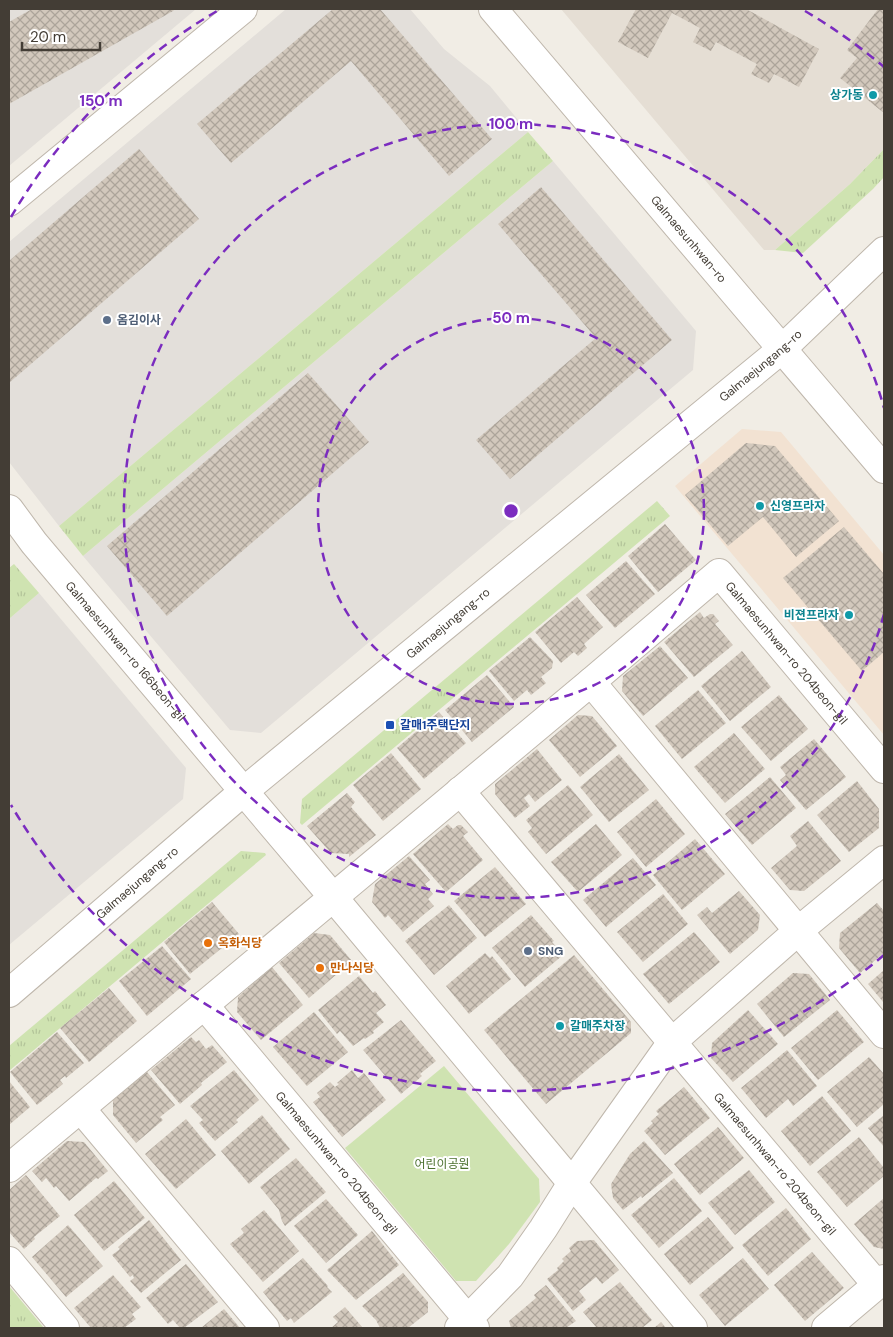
<svg xmlns="http://www.w3.org/2000/svg" width="893" height="1337" font-family="'DM Sans','Noto Sans KR',sans-serif">
<style>
.residential{fill:#e5ded4}
.commercial{fill:#f2e2d2}
.industrial{fill:#e3dfda}
.grass{fill:url(#grass-tufts)}
.park{fill:#cfe3b1}
.building{fill:url(#building-cross-hatch)}
.lines{fill:none;stroke-linecap:round;stroke-linejoin:round}
.minor-casing{stroke:#bfb7ac;stroke-width:30}
.minor{stroke:#fff;stroke-width:28}
.ring{fill:none;stroke:#7b2cbf;stroke-width:2.5;stroke-dasharray:9 6}
.culture-dot{fill:#0f9aa8;stroke:#fff;stroke-width:2}
.service-dot{fill:#5c6f8a;stroke:#fff;stroke-width:2}
.transit-dot{fill:#1a4fb4;stroke:#fff;stroke-width:2}
.food-dot{fill:#e8710a;stroke:#fff;stroke-width:2}
.labels{text-anchor:middle;stroke-width:4;stroke-linejoin:round;paint-order:stroke}
.culture-label{font-size:12px;font-weight:bold;fill:#0d838f;stroke:#fff;text-anchor:end}
.street-label{font-size:12px;fill:#433d35;stroke:#fff}
.service-label{font-size:12px;font-weight:bold;fill:#4e5e75;stroke:#fff;text-anchor:start}
.transit-label{font-size:12px;font-weight:bold;fill:#164399;stroke:#fff;text-anchor:start}
.food-label{font-size:12px;font-weight:bold;fill:#c56008;stroke:#fff;text-anchor:start}
.park-label{font-size:12px;fill:#4b702e;stroke:#fff}
.centre{fill:#7b2cbf;stroke:#fff;stroke-width:2.5}
.ring-label{font-size:15px;text-anchor:middle;font-weight:bold;fill:#7b2cbf;stroke:#fff;stroke-width:4;stroke-linejoin:round;paint-order:stroke}
</style>
<defs>
<pattern id="grass-tufts" width="24" height="20" patternUnits="userSpaceOnUse" patternTransform="scale(1.25)"><rect width="24" height="20" fill="#cfe3b1"/><path d="M3 7l-1-3M5 7V3M7 7l1-3M15 17l-1-3M17 17v-4M19 17l1-3" fill="none" stroke="#b3c499"/></pattern>
<pattern id="building-cross-hatch" width="8" height="8" patternUnits="userSpaceOnUse" patternTransform="scale(1.25)"><rect width="8" height="8" fill="#d2c8bc"/><path d="M0 0l8 8M0 8l8-8" fill="none" stroke="#aca49a"/></pattern>
</defs>
<rect width="100%" height="100%" fill="#f1ede5"/>
<polygon class="residential" points="561,9 884,9 884,149 850,184 775,250 764,250"/>
<polygon class="commercial" points="742,429 781,432 884,555 884,735 675,486"/>
<g class="industrial">
<polygon points="9,9 196,9 9,166"/>
<polygon points="286,9 410,9 444,49 490,86 528,132 59,526 9,462 9,242"/>
<polygon points="553,161 696,331 693,370 261,733 230,730 83,556"/>
<polygon points="39,593 186,768 183,799 9,945 9,619"/>
</g>
<g class="grass">
<polygon points="528,132 553,161 83,556 59,526"/>
<polygon points="884,149 884,177 873,189 803,253 775,250 850,184"/>
<polygon points="657,501 670,516 302,825 300,823 302,799"/>
<polygon points="14,564 39,593 9,619 9,568"/>
<polygon points="241,851 265,853 266,855 9,1071 9,1046"/>
<polygon points="9,1286 44,1328 9,1328"/>
</g>
<polygon class="park" points="444,1066 539,1179 540,1202 509,1244 476,1281 456,1281 345,1148"/>
<g class="building">
<polygon points="32,9 175,9 173,11 9,104 9,22"/>
<polygon points="333,9 380,9 492,139 449,176 351,61 231,163 197,124"/>
<polygon points="636,9 746,9 819,49 799,87 774,74 769,83 751,74 757,64 716,42 711,51 693,42 700,28 672,13 648,58 618,42"/>
<polygon points="878,9 884,9 884,113 840,78 857,58 847,50"/>
<polygon points="139,149 199,219 9,383 9,261"/>
<polygon points="541,187 672,340 510,479 476,440 596,338 498,224"/>
<polygon points="308,373 369,442 167,616 107,546"/>
<polygon points="746,443 775,446 839,521 796,557 763,517 728,546 685,495"/>
<polygon points="665,524 696,560 658,592 628,556"/>
<polygon points="844,527 884,574 884,652 862,671 783,578"/>
<polygon points="626,561 655,594 615,628 586,595"/>
<polygon points="577,597 603,627 584,644 587,648 578,656 574,652 561,663 535,632"/>
<polygon points="700,612 704,618 710,614 713,614 719,621 715,624 733,645 694,677 664,642"/>
<polygon points="530,637 553,661 552,668 541,677 546,683 531,695 527,690 514,701 489,671"/>
<polygon points="660,646 688,678 643,716 622,691 623,676"/>
<polygon points="742,651 771,687 730,721 701,686"/>
<polygon points="487,675 514,707 472,742 445,710"/>
<polygon points="698,690 726,723 682,759 655,726"/>
<polygon points="779,695 808,729 771,761 741,727"/>
<polygon points="439,712 466,743 424,779 397,748"/>
<polygon points="578,715 592,716 617,746 580,777 549,740"/>
<polygon points="734,733 765,769 725,803 694,767"/>
<polygon points="814,739 846,777 806,810 780,780 786,775 780,767"/>
<polygon points="537,749 562,780 535,802 529,794 524,798 530,806 515,818 495,794 495,784"/>
<polygon points="391,753 421,789 383,821 353,785"/>
<polygon points="619,754 649,790 609,822 580,787"/>
<polygon points="770,777 796,808 752,845 725,814"/>
<polygon points="857,781 879,809 879,828 849,852 817,815"/>
<polygon points="568,785 593,815 546,854 528,832 532,828 526,820"/>
<polygon points="347,793 355,802 351,807 376,835 349,857 349,854 331,853 307,826"/>
<polygon points="656,799 685,834 646,867 617,832"/>
<polygon points="808,821 841,861 804,891 790,890 771,868 797,846 790,836"/>
<polygon points="448,824 453,829 458,825 461,825 468,832 463,836 483,860 446,892 413,854"/>
<polygon points="596,824 622,855 578,892 551,862"/>
<polygon points="695,839 725,874 682,910 653,875"/>
<polygon points="409,856 430,880 425,884 433,894 428,899 434,906 403,932 388,915 385,918 372,902 375,884"/>
<polygon points="633,858 656,885 606,927 583,900"/>
<polygon points="495,867 526,904 485,937 454,901"/>
<polygon points="739,891 760,915 758,930 730,954 697,915 707,907 712,913"/>
<polygon points="663,894 688,924 643,962 617,932"/>
<polygon points="212,902 239,934 190,974 164,942"/>
<polygon points="877,903 884,911 884,953 860,973 839,948 840,933"/>
<polygon points="449,905 477,938 434,975 405,941"/>
<polygon points="531,915 554,941 552,942 563,955 525,987 492,948"/>
<polygon points="694,932 720,962 669,1004 643,974"/>
<polygon points="314,933 330,935 352,961 309,998 279,963"/>
<polygon points="162,946 191,979 147,1016 119,981"/>
<polygon points="485,953 490,958 492,956 511,979 469,1014 446,986"/>
<polygon points="574,955 631,1022 631,1033 546,1104 484,1030"/>
<polygon points="272,967 303,1005 261,1040 237,1012 238,997"/>
<polygon points="884,970 884,1003 868,984"/>
<polygon points="793,973 809,974 830,1000 784,1037 757,1004"/>
<polygon points="359,976 373,993 375,991 386,1005 376,1013 384,1022 373,1031 374,1033 365,1039 364,1038 353,1046 340,1031 337,1034 318,1010"/>
<polygon points="109,988 137,1021 89,1062 60,1028"/>
<polygon points="748,1010 778,1044 733,1082 711,1058 712,1043"/>
<polygon points="837,1010 864,1042 818,1080 791,1048"/>
<polygon points="314,1012 348,1052 307,1086 273,1047"/>
<polygon points="401,1020 436,1061 420,1074 422,1076 401,1094 363,1050"/>
<polygon points="57,1032 84,1063 66,1078 65,1076 60,1080 63,1084 37,1105 10,1072"/>
<polygon points="191,1037 196,1042 199,1040 206,1049 212,1045 227,1062 201,1083 202,1085 180,1104 151,1070"/>
<polygon points="787,1050 817,1086 793,1106 788,1099 766,1118 741,1088"/>
<polygon points="869,1057 884,1074 884,1104 857,1127 827,1092"/>
<polygon points="234,1070 259,1100 236,1120 238,1122 215,1141 199,1123 203,1120 190,1106"/>
<polygon points="352,1070 358,1078 364,1073 386,1100 342,1137 313,1102 320,1097 317,1093 330,1082 335,1087 339,1084 337,1083"/>
<polygon points="147,1072 175,1105 160,1117 163,1120 136,1143 113,1115 113,1100"/>
<polygon points="9,1081 30,1107 9,1125"/>
<polygon points="684,1087 710,1118 665,1155 644,1131 653,1123 651,1121 659,1114 656,1111"/>
<polygon points="822,1096 851,1131 810,1166 781,1131"/>
<polygon points="262,1115 290,1149 249,1184 221,1151"/>
<polygon points="884,1115 884,1147 868,1128"/>
<polygon points="186,1119 216,1155 176,1189 145,1154"/>
<polygon points="718,1127 744,1158 700,1195 674,1164"/>
<polygon points="859,1137 884,1168 884,1176 847,1207 817,1172"/>
<polygon points="67,1141 84,1142 108,1171 98,1179 96,1178 69,1201 56,1186 54,1188 46,1178 42,1182 32,1171"/>
<polygon points="644,1141 673,1173 642,1198 641,1196 623,1210 613,1198 611,1184 630,1154"/>
<polygon points="296,1158 326,1192 285,1226 282,1221 279,1210 260,1187"/>
<polygon points="749,1170 775,1202 735,1235 708,1203"/>
<polygon points="26,1175 60,1216 34,1237 35,1239 24,1249 9,1232 9,1190"/>
<polygon points="674,1178 702,1211 659,1248 631,1215"/>
<polygon points="114,1181 145,1218 104,1251 74,1215"/>
<polygon points="884,1198 884,1249 874,1247 854,1224"/>
<polygon points="326,1199 358,1235 326,1263 294,1226"/>
<polygon points="786,1208 811,1239 768,1276 742,1245"/>
<polygon points="264,1210 299,1251 263,1282 230,1244 244,1233 241,1229"/>
<polygon points="708,1217 734,1248 690,1285 664,1254"/>
<polygon points="149,1220 181,1260 141,1293 130,1281 134,1278 133,1275 130,1277 112,1255 120,1249 118,1247"/>
<polygon points="68,1225 103,1266 66,1297 32,1257"/>
<polygon points="372,1231 399,1265 356,1300 327,1270"/>
<polygon points="594,1240 619,1270 602,1284 596,1277 579,1291 586,1300 573,1311 547,1279 558,1270 557,1268 564,1261 562,1259 571,1251 569,1248 577,1241"/>
<polygon points="812,1252 844,1288 805,1321 774,1285"/>
<polygon points="303,1258 328,1286 327,1287 332,1292 294,1323 291,1318 287,1321 263,1292"/>
<polygon points="743,1258 769,1289 725,1326 699,1295"/>
<polygon points="186,1264 218,1302 184,1328 180,1328 173,1320 168,1324 146,1298"/>
<polygon points="403,1273 428,1302 428,1312 408,1328 380,1328 376,1320 362,1306"/>
<polygon points="113,1275 141,1307 132,1314 136,1319 124,1328 91,1328 74,1308"/>
<polygon points="620,1282 652,1320 642,1328 595,1328 596,1327 583,1312"/>
<polygon points="546,1285 576,1321 566,1328 511,1328 509,1321 536,1298 534,1295"/>
<polygon points="345,1307 363,1328 331,1328 338,1322 333,1317"/>
<polygon points="224,1309 240,1328 201,1328"/>
<polygon points="661,1322 666,1328 654,1328"/>
</g>
<g class="lines">
<g class="minor-casing">
<g id="minor">
<path id="s1" d="M493 9 884 469"/>
<polyline points="9,202 243,9"/>
<path id="s2" d="M9 509 34 543 333 897 693 1328"/>
<polyline points="591,682 884,1034"/>
<path id="s3" d="M460 791 877 1285"/>
<path id="s4" d="M9 993 244 791 782 349 884 251"/>
<path id="s5" d="M204 1005 475 1328"/>
<polyline points="81,1109 265,1328"/>
<path id="s6" d="M9 1168 591 682 719 573 884 769"/>
<polyline points="9,1261 65,1328"/>
<polyline points="459,1328 510,1276 543,1229 572,1183 672,1042 798,931 884,860"/>
<polyline points="826,1328 884,1279"/>
</g>
</g>
<use href="#minor" class="minor"/>
</g>
<g class="ring">
<circle cx="511" cy="511" r="193"/>
<path d="M884 614A387 387 0 1 1 884 408"/>
<path d="M884 955A580 580 0 0 1 11 805M11 217A580 580 0 0 1 217 11M805 11A580 580 0 0 1 884 67"/>
</g>
<g class="culture-dot">
<circle cx="873" cy="95" r="5"/>
<circle cx="760" cy="506" r="5"/>
<circle cx="849" cy="615" r="5"/>
<circle cx="560" cy="1026" r="5"/>
</g>
<g class="service-dot">
<circle cx="107" cy="320" r="5"/>
<circle cx="528" cy="951" r="5"/>
</g>
<rect class="transit-dot" x="385" y="720" width="10" height="10" rx="2.5"/>
<g class="food-dot">
<circle cx="208" cy="943" r="5"/>
<circle cx="320" cy="968" r="5"/>
</g>
<g class="labels">
<g class="culture-label">
<text x="863" y="99">상가동</text>
<text x="770" y="510" text-anchor="start">신영프라자</text>
<text x="839" y="619">비젼프라자</text>
<text x="570" y="1030" text-anchor="start">갈매주차장</text>
</g>
<g class="street-label">
<text dy="4" stroke="none"><textPath href="#s1" startOffset="302">Galmaesunhwan-ro</textPath></text>
<text dy="4" stroke="none"><textPath href="#s4" startOffset="979">Galmaejungang-ro</textPath></text>
<text dy="4" stroke="none"><textPath href="#s4" startOffset="574">Galmaejungang-ro</textPath></text>
<text dy="4" stroke="none"><textPath href="#s2" startOffset="184">Galmaesunhwan-ro 166beon-gil</textPath></text>
<text dy="4" stroke="none"><textPath href="#s6" startOffset="1031">Galmaesunhwan-ro 204beon-gil</textPath></text>
<text dy="4" stroke="none"><textPath href="#s4" startOffset="169">Galmaejungang-ro</textPath></text>
<text dy="4" stroke="none"><textPath href="#s5" startOffset="206">Galmaesunhwan-ro 204beon-gil</textPath></text>
<text dy="4" stroke="none"><textPath href="#s3" startOffset="488">Galmaesunhwan-ro 204beon-gil</textPath></text>
</g>
<g class="service-label">
<text x="117" y="324">옴김이사</text>
<text x="538" y="955">SNG</text>
</g>
<g class="transit-label">
<text x="400" y="729">갈매1주택단지</text>
</g>
<g class="food-label">
<text x="218" y="947">옥화식당</text>
<text x="330" y="972">만나식당</text>
</g>
<g class="park-label">
<text x="442" y="1168">어린이공원</text>
</g>
</g>
<circle cx="511" cy="511" r="8" class="centre"/>
<g class="ring-label">
<text x="101" y="106">150 m</text>
<text x="511" y="129">100 m</text>
<text x="511" y="323">50 m</text>
</g>
<rect width="893" height="1337" fill="none" stroke="#433d35" stroke-width="20"/>
<path d="M22 42v8h78v-8" fill="none" stroke="#433d35" stroke-width="2.5"/>
<text x="30" y="42" font-size="15" fill="#433d35" stroke="#ffffff" stroke-width="4" paint-order="stroke">20 m</text>
</svg>
